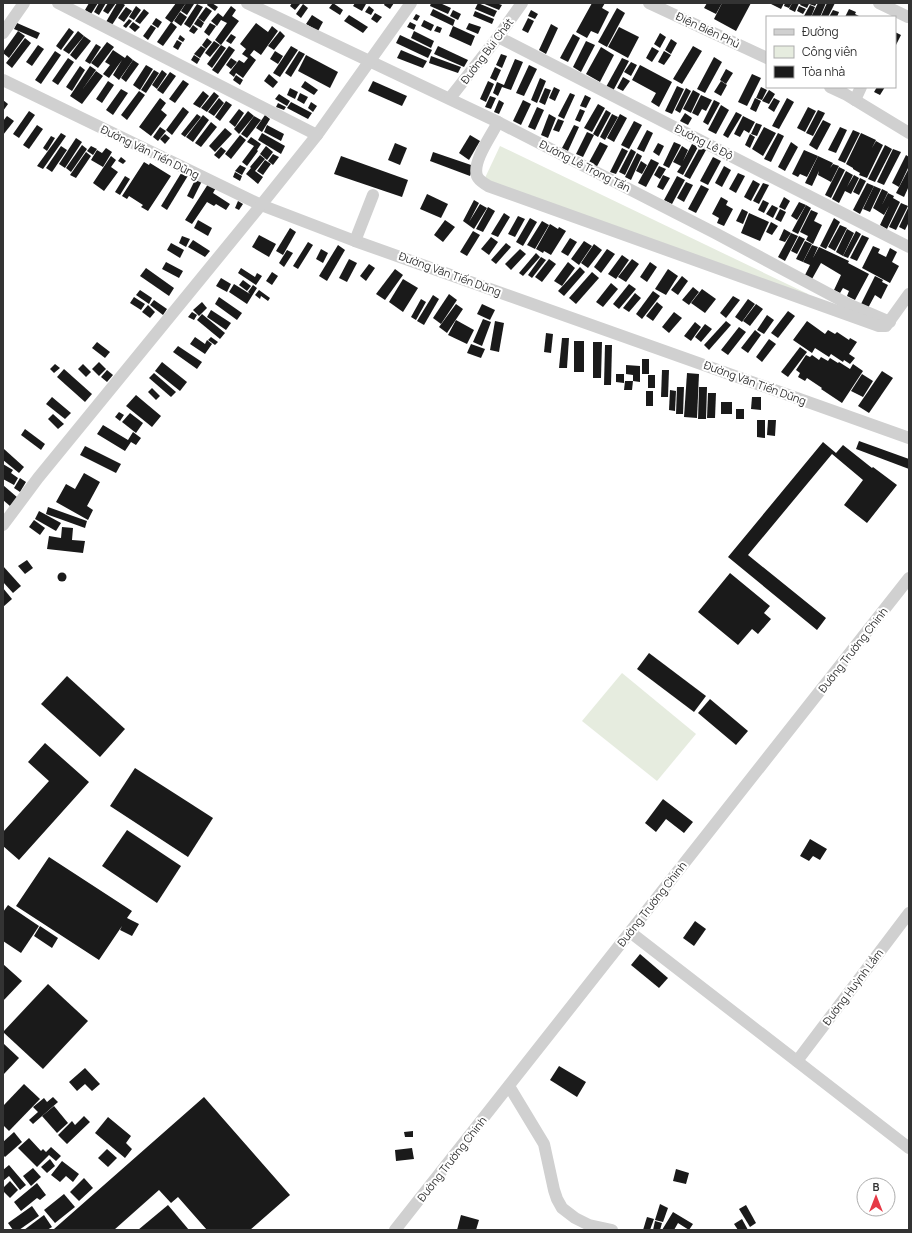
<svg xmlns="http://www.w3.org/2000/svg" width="912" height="1233" font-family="Manrope,sans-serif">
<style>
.green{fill:#e6ecdf}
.building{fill:#1a1a1a}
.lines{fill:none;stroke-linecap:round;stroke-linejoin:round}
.minor{stroke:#d0d0d0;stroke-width:12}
.labels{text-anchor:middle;stroke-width:4;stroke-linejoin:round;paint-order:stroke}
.street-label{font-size:11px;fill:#333;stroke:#fff}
</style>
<rect width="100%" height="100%" fill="#fff"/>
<g class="green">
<polygon points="500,146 808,294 806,298 484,180"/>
<polygon points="622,673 696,734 657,781 582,721"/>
</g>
<g class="building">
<polygon points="89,3 98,3 91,14 85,10"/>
<polygon points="99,3 106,3 99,15 94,12"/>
<polygon points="108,3 116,3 108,14 103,11"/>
<polygon points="117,3 122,3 125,5 112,25 106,22"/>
<polygon points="176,3 186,3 172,23 165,18"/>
<polygon points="186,3 192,3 194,4 187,15 181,11"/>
<polygon points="208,3 212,3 218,7 215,11 207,5"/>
<polygon points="292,3 300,4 295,10 290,6"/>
<polygon points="333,3 343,10 340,15 329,8"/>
<polygon points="355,3 364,3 366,4 362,11 353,6"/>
<polygon points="385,3 394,3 390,9 384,5"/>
<polygon points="431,3 440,3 451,8 448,14 430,6"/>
<polygon points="478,3 497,11 494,17 475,9"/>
<polygon points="482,3 496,3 502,5 499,10"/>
<polygon points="592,3 605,3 602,8 609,12 598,34 591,31 587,38 576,32"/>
<polygon points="707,3 722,3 716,14 704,8"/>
<polygon points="722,3 751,3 736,31 714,19"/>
<polygon points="769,3 784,3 781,9"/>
<polygon points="785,3 792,3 789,8 784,6"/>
<polygon points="792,3 799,3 795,12 789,9"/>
<polygon points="801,3 817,3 815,6 809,4 807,8 800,5"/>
<polygon points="818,3 826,3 820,17 811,17"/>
<polygon points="827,3 835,3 828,17 822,17 821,16"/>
<polygon points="197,4 203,7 190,28 184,24"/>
<polygon points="303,4 308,8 301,18 296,14"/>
<polygon points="810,5 815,7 811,17 806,17 804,16"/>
<polygon points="136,6 141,10 134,20 129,17"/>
<polygon points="231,6 236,10 232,16 239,21 221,45 215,40 227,23 221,20 217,26 211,21 218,13 223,17"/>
<polygon points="369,6 374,10 371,15 365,12"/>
<polygon points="799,6 806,9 803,14 797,11"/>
<polygon points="126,7 132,11 124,22 118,18"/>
<polygon points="206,7 212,11 204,22 198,18"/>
<polygon points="617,8 625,13 607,47 598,42"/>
<polygon points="144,9 149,13 140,24 135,21"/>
<polygon points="433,9 455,20 453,26 430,15"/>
<polygon points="849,9 856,12 855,14 861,17 845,17"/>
<polygon points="453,10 461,14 458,20 450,16"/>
<polygon points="531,10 538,14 535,19 528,16"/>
<polygon points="833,10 839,12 837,17 829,17"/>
<polygon points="475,11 494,19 492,24 473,16"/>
<polygon points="180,12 187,17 181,26 174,21"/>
<polygon points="375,13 382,17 377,23 371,19"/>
<polygon points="416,14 420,16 417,21 413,19"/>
<polygon points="312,15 323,22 318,31 306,24"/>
<polygon points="349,15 368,27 363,33 344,21"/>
<polygon points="156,18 162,22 158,28 152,24"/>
<polygon points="198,18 204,23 201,28 194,24"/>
<polygon points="528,18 534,21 528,33 522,30"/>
<polygon points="129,19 132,21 126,28 123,26"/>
<polygon points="424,20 434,25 431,31 421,26"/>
<polygon points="133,22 140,27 135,32 129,27"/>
<polygon points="171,22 177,27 163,46 157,42"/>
<polygon points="410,22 416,25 414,30 407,27"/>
<polygon points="17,23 40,33 37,39 14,29"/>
<polygon points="210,23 216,26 209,36 204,32"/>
<polygon points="256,23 268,32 272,26 278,31 261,55 254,50 250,55 256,60 243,78 236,73 234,77 229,73 239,60 244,63 248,58 242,54 246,49 240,44"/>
<polygon points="469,23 481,27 478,34 466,29"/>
<polygon points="551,24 558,28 546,54 539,50"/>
<polygon points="151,25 156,28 148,40 143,36"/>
<polygon points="193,25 198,29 194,34 189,31"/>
<polygon points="437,26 442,28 440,33 434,31"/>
<polygon points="453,26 475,36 471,46 449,36"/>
<polygon points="619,27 639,37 628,58 608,47"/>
<polygon points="69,28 74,32 61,50 56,46"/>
<polygon points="18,31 25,36 9,58 3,53 3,52"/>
<polygon points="78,31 84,36 69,54 63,50"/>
<polygon points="280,31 285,36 274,50 268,46"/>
<polygon points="414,31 434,41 431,48 411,38"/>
<polygon points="895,32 901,35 895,47"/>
<polygon points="660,33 666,37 660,48 654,44"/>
<polygon points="231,34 236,37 231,44 226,41"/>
<polygon points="573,34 580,38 568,62 560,58"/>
<polygon points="180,35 185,39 183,42 178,39"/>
<polygon points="400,35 432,50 428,58 396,43"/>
<polygon points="84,36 91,41 76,60 70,55"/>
<polygon points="25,38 31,43 12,68 6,63"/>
<polygon points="207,38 212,42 206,49 202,45"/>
<polygon points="671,39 677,43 671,54 665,50"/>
<polygon points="177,40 182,43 178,50 173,47"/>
<polygon points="214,41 220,45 210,57 205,53"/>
<polygon points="586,41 595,45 581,72 573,67"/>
<polygon points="107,42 114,47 98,68 91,63"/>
<polygon points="96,44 101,47 90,64 85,61"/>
<polygon points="38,45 44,49 32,66 26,62"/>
<polygon points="221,45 226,48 212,68 207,64"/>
<polygon points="201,46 206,49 200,58 194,54"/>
<polygon points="229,46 235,50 218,74 212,70"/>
<polygon points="291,46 298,50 280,77 273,73"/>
<polygon points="438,46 468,60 464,67 434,54"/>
<polygon points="693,46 702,51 682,84 673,79"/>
<polygon points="601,47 614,55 600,82 586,74"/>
<polygon points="652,47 659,51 652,62 646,58"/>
<polygon points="113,50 125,58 127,55 133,60 119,80 113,75 122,60 109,78 103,74 110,65 105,62"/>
<polygon points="401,50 427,61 423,68 397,58"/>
<polygon points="55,51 61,55 41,84 35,80"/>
<polygon points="275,51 283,56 278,64 270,59"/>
<polygon points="299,51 305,54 291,77 285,73"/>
<polygon points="664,51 671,55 664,65 658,62"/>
<polygon points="501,54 507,56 502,68 496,65"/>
<polygon points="194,55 200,59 197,64 191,60"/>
<polygon points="306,55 338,72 330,88 298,71"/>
<polygon points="431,56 461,67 458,73 429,63"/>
<polygon points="714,57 722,62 705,93 697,89"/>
<polygon points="68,58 74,62 58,85 52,81"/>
<polygon points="231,58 237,62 231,69 226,65"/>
<polygon points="622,58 629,61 613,91 606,87"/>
<polygon points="515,59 523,62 511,90 502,87 498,96 493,93 497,82 504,85"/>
<polygon points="133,60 139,64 126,82 121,78"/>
<polygon points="631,62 637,65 631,76 624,72"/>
<polygon points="146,65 153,69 140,90 133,85"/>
<polygon points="529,65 537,69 524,96 516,93"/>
<polygon points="640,65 672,82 659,107 651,102 656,93 632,80"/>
<polygon points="80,66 85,70 72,91 66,87"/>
<polygon points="90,66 96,70 82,90 96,71 103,76 82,104 70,96"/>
<polygon points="495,67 501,70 496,81 490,78"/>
<polygon points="726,69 733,73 726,84 720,80"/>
<polygon points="154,70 159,73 146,93 141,90"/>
<polygon points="162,70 167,74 157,89 152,85"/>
<polygon points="170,72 176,76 163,94 157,90"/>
<polygon points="269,74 278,82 273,88 264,81"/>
<polygon points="752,74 761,78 747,106 738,102"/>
<polygon points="236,75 243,80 240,85 233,80"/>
<polygon points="623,77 630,81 623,91 617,88"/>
<polygon points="540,78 546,81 537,103 531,100"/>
<polygon points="183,80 189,84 175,103 169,99"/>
<polygon points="108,81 114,85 102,103 96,99"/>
<polygon points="305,81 318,90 314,95 301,87"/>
<polygon points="373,81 407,96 402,106 368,91"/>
<polygon points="488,81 494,84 486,102 480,99"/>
<polygon points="721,81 727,85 721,96 714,92"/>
<polygon points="677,86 684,89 672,114 665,111"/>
<polygon points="554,87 560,90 555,101 549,98"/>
<polygon points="761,87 767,90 762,100 756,98"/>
<polygon points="877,87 885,87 880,95 874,92"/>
<polygon points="290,88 298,92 295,99 287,95"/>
<polygon points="545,88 551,90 545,105 539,102"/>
<polygon points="686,88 691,91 680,113 675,110"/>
<polygon points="121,89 128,93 113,115 106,110"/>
<polygon points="693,90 700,94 691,113 683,109"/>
<polygon points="769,90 775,94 769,104 762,101"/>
<polygon points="139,91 145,95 127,120 121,115"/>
<polygon points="203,91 209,96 200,108 193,104"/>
<polygon points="214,92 219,96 207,112 201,108"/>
<polygon points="300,93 308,97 304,104 297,100"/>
<polygon points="570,93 575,95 564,119 558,116"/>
<polygon points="279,94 290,101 287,106 275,99"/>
<polygon points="585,95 591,98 586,108 580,106"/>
<polygon points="701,95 712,100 706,111 702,109 698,116 692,113"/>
<polygon points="490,96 496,98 491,109 485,107"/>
<polygon points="160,98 166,103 161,110 167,115 151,136 139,127"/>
<polygon points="219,98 224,103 214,116 208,112"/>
<polygon points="755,98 761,101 756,112 750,109"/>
<polygon points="774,98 780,101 774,112 768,108"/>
<polygon points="787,98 794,102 779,129 772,126"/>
<polygon points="3,100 8,104 3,111"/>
<polygon points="499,100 504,103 499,114 494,112"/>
<polygon points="523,100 531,104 521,125 513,121"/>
<polygon points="714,100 720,103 708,125 703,122"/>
<polygon points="226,101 232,105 220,121 215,117"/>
<polygon points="291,102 312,113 308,119 287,108"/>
<polygon points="311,102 317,106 313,112 308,108"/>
<polygon points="278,103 286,107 284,110 276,107"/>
<polygon points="598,104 605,108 592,132 584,128"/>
<polygon points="721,105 729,110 716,134 708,130"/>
<polygon points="183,107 189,112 172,135 166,130"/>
<polygon points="537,107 544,110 535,130 528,127"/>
<polygon points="808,107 816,111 805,132 797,128"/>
<polygon points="239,109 244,113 235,127 229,122"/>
<polygon points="580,109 585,111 580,122 575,120"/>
<polygon points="606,110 611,113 598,137 593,134"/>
<polygon points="818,110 825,113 813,136 806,133"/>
<polygon points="29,111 35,115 19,138 13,134"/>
<polygon points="248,111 254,116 239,134 234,129"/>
<polygon points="736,112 742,115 728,138 723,135"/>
<polygon points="685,113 692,118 688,125 680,121"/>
<polygon points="197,114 201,117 185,137 181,134"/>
<polygon points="549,114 556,118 548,138 541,135"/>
<polygon points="612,114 618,117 605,140 600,137"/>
<polygon points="620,114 627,118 614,142 607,138"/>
<polygon points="203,115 209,120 193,142 186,137"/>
<polygon points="265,115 270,119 262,132 256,128"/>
<polygon points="7,116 14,121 3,135 3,121"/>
<polygon points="254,116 261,120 247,138 241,134"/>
<polygon points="743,116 755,122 749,133 744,130 740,137 734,134"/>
<polygon points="558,119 564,121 559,132 553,130"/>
<polygon points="823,120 831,124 817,150 809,145"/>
<polygon points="634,121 642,125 629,149 621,145"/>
<polygon points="211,122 217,127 201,147 195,143"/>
<polygon points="756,123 762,125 757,136 751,134"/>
<polygon points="37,125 43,129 29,149 23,145"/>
<polygon points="267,125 284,134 281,141 264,132"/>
<polygon points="574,125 579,127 568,151 562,148"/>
<polygon points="160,127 166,131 158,141 153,137"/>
<polygon points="764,127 776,133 763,156 752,149"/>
<polygon points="840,127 847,130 836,153 828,150"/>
<polygon points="225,128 232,134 215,152 209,146"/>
<polygon points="647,130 653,133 644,152 637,149"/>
<polygon points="853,130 860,133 845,163 838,160"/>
<polygon points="587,132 594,135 583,157 576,154"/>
<polygon points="61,133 66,136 43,169 37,166"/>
<polygon points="262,133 285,146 281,154 258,140"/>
<polygon points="778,133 784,136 771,162 764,159"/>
<polygon points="861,133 876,140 872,148 876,141 883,145 867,178 859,175 860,173 853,169 853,168 846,164"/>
<polygon points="165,134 170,138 165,144 160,139"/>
<polygon points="750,134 755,137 750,148 745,145"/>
<polygon points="240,135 246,140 231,159 225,154"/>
<polygon points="470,135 480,141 469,160 459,153"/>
<polygon points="51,136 55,138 47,151 43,148"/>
<polygon points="251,137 261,144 257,150 258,151 247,166 242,162 254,146 247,142"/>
<polygon points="76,138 82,142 65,168 59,164"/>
<polygon points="600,142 608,146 595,170 587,166"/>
<polygon points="674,142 681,145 669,168 663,165"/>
<polygon points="791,142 798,147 785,171 778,167"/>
<polygon points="395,143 407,148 400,165 388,160"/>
<polygon points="658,143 664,146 659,156 653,152"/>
<polygon points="692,144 698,147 683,175 677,172 681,166 673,162 682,146 688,150 683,161"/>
<polygon points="82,145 87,149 71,172 66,168"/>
<polygon points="885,145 892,149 875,182 868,179"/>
<polygon points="61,146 67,150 52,172 46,168"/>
<polygon points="91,146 97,149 93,155 87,151"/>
<polygon points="266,146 273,152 267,160 260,154"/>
<polygon points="221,147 226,151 219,159 214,155"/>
<polygon points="700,147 706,150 690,179 684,176"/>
<polygon points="106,148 112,152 103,167 91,160 97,150 102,153"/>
<polygon points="622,148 628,151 616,174 610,172"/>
<polygon points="631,149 636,152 625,175 619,172"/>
<polygon points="893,149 901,152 884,185 877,182"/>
<polygon points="804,150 818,156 807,177 800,174 798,177 792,174"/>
<polygon points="86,152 91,156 76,178 70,175"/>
<polygon points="433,152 474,166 470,176 430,161"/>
<polygon points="637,153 642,156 631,180 625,177"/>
<polygon points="273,154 279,157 273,165 268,161"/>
<polygon points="260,155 265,159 255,171 263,177 258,184 246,174 251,168 250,167"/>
<polygon points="906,155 909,157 909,166 899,187 892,183"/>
<polygon points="111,156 116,160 111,167 118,172 104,191 93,183"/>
<polygon points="341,156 408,180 402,197 334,174"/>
<polygon points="818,156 833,163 830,168 833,164 839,166 831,182 818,175 819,171 812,186 805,183"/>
<polygon points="121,157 126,161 123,164 118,161"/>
<polygon points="713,157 721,161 708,185 700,181"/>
<polygon points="651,159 659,163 646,187 638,183"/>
<polygon points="265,160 271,164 263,175 257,171"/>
<polygon points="641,161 647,165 642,174 636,171"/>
<polygon points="144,162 149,165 150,163 171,176 148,211 141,207 143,205 129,196 127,199 122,196"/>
<polygon points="240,165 246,168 242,175 235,171"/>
<polygon points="659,166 666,169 660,179 654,175"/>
<polygon points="724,166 731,170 722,187 715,183"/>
<polygon points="839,167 845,170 831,198 825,195"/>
<polygon points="183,170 189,174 167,210 161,206"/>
<polygon points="908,170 909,171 909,186 904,197 896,193"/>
<polygon points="846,171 853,175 847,187 854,175 859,178 851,194 845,191 839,203 832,199"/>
<polygon points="235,172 242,176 240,181 233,177"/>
<polygon points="738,173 745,176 736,193 729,189"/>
<polygon points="663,175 670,178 663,190 657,187"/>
<polygon points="125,176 130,179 120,195 115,192"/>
<polygon points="677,176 685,180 672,204 664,200"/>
<polygon points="196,178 202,181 193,199 187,196"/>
<polygon points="860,178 866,181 859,195 853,192"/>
<polygon points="753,180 760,184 751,201 744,197"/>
<polygon points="210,181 217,186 213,193 230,204 226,210 216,204 214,206 207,202 192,224 185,220"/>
<polygon points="686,182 693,185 684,202 677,198"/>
<polygon points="763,183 769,185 759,204 753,201"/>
<polygon points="867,183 874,186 860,214 853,210"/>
<polygon points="701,185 709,189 696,213 688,209"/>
<polygon points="874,186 881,189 870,212 863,209"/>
<polygon points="882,189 888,192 882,205 888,193 894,196 893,198 900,202 887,229 880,225 889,206 884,215 873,208"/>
<polygon points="427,194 448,204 441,218 420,209"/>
<polygon points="721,197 728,201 726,205 733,209 724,226 717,223 719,218 712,214"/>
<polygon points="784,197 790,201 785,210 779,207"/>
<polygon points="474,200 479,203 469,222 480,204 487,208 474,229 463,221"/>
<polygon points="763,200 769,203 764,213 758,210"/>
<polygon points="238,201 243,204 239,210 235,208"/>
<polygon points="799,202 806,205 797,220 791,216"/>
<polygon points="901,203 908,206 896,230 889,227"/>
<polygon points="772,205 778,208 773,218 766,214"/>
<polygon points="806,205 811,208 798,234 792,231"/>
<polygon points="909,206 909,222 905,230 899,227"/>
<polygon points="488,207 495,211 483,232 476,229"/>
<polygon points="742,209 748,212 743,224 736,221"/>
<polygon points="780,209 786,212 781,222 775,219"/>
<polygon points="811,210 818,213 814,221 822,225 813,244 806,240 808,236 800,232"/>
<polygon points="504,213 510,217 498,237 491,234"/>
<polygon points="749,213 769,222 760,241 741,233"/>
<polygon points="518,216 525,219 515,237 508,234"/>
<polygon points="530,218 537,222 523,246 516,242"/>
<polygon points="834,218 840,222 826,249 820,246"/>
<polygon points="198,220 212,228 208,236 194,228"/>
<polygon points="445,220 455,227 443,242 434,235"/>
<polygon points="542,221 549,225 535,249 527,245"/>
<polygon points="771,222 778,226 772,235 766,232"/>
<polygon points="550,224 558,229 559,227 566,231 551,255 544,251 543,253 536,249"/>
<polygon points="840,225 847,228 835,251 828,247"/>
<polygon points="290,228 296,232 283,255 276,251"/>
<polygon points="784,229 791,233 785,242 779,240"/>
<polygon points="847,229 854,233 843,256 836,252"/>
<polygon points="473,231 480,235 467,256 460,252"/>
<polygon points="856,231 861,234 848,258 843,256"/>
<polygon points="791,233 798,236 785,261 778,257"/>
<polygon points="259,235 276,244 269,257 252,247"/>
<polygon points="862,235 869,238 857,261 850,258"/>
<polygon points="182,236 190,239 186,247 179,243"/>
<polygon points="799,236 805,239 797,254 791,251"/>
<polygon points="491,237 498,242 489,255 481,249"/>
<polygon points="570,238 577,242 568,256 561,252"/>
<polygon points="193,240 210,251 205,257 188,247"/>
<polygon points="584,241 592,246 579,265 571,259"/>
<polygon points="805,241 812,244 803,262 796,259"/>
<polygon points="308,242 313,245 298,269 293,266"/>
<polygon points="171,243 184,250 180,258 167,250"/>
<polygon points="506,243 511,247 496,264 491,260"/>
<polygon points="594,244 602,250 588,268 581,263"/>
<polygon points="338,245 345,250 327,281 319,276"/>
<polygon points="812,245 818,247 813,258 819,247 849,261 848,263 869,274 855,300 847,296 849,291 843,288 840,293 834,290 841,275 821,263 812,279 805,275 810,265 803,262"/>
<polygon points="873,246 880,249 878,253 886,257 890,248 897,252 892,262 899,266 890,283 862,268"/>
<polygon points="321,249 328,253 323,263 316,259"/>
<polygon points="520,249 526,254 511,270 505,264"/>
<polygon points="607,249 615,254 601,273 594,267"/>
<polygon points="287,250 293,253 284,267 279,263"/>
<polygon points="536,253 540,257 523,276 519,273"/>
<polygon points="622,255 629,260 616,279 608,274"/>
<polygon points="541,257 546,260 532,278 528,275"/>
<polygon points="349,259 357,263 347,282 339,278"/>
<polygon points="549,259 556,264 542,282 535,277"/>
<polygon points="632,259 639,264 626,282 618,277"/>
<polygon points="166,262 183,271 179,278 162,269"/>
<polygon points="568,262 575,268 562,286 554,281"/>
<polygon points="650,262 657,267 647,282 640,277"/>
<polygon points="369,264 375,268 366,281 360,276"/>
<polygon points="580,267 585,272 564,296 558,291"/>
<polygon points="146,268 174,288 169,296 140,276"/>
<polygon points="241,268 255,277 257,273 262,276 256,285 238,273"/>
<polygon points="395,269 403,275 385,300 376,294"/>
<polygon points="668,269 678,276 666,295 655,289"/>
<polygon points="272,272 278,276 272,285 266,281"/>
<polygon points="592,272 599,278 576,304 569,298"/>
<polygon points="682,276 688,281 678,295 671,290"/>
<polygon points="875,276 883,280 882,282 888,285 881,299 875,295 868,308 861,304"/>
<polygon points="221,278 231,284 227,292 216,286"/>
<polygon points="403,279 418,288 403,312 389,302"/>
<polygon points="243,280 251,286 247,291 239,285"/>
<polygon points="611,283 618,289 603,307 596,302"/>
<polygon points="234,284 250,294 248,292 253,285 257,288 247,304 229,292"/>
<polygon points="629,284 636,289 619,309 613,304"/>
<polygon points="693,287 699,292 689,305 682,300"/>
<polygon points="702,289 716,299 705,313 691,303"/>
<polygon points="140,290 152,298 149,304 136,295"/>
<polygon points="259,290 270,298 268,301 261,296 260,299 255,295"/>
<polygon points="653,291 660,296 642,319 636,314"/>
<polygon points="635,293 641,298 629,312 623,308"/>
<polygon points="449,294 457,300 441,324 433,318"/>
<polygon points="433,295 439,299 424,325 417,321"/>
<polygon points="733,296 740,300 726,318 720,313"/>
<polygon points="134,297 145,304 141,310 130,303"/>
<polygon points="219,297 242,313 237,320 215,304"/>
<polygon points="421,299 426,302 416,320 411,317"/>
<polygon points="748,299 755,304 742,322 735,317"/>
<polygon points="154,300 167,309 163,315 150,305"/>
<polygon points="202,302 207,308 199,316 193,310"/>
<polygon points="657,302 663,307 653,321 646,316"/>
<polygon points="456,304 463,309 447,333 439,327"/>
<polygon points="482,304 495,310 490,320 477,314"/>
<polygon points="756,304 763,309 750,326 743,321"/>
<polygon points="148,305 155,312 150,318 142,312"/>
<polygon points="211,310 231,323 226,330 207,317"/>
<polygon points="788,311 795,316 778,338 771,333"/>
<polygon points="192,312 197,315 194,320 188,317"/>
<polygon points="674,312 682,318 669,333 662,327"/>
<polygon points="202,314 225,333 220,339 197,320"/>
<polygon points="767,315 774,320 764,334 757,330"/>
<polygon points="483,319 491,322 482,346 473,342"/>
<polygon points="456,320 474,330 467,344 448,335"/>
<polygon points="495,321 504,323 499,352 490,350"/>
<polygon points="726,321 731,325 709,350 704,345"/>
<polygon points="807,321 825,334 828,330 835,334 837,332 849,340 850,338 857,342 849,354 855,358 850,364 844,360 843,362 831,354 829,357 815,348 812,353 793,340"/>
<polygon points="695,322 701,327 691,341 684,336"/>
<polygon points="705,324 712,329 701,342 695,337"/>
<polygon points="739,327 746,332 728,355 721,350"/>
<polygon points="755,330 761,335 748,353 741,348"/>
<polygon points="546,333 553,334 551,353 544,352"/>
<polygon points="195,337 205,344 207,340 212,344 205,354 190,344"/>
<polygon points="211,337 218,342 215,345 208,340"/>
<polygon points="562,338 569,338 567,368 559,368"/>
<polygon points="769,339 776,344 762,362 756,357"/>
<rect x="574" y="341" width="10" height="31"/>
<polygon points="97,342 110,352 105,358 92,348"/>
<polygon points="593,342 602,342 601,378 593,378"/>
<polygon points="471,344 485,349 481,358 467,353"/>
<polygon points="605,345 612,345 611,385 604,385"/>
<polygon points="178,346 202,362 197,369 173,352"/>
<polygon points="800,347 807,352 788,377 781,372"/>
<polygon points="806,355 810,357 812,355 819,360 821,357 828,361 830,358 838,363 839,362 850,369 853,364 863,371 842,403 821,389 822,388 807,378 805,381 798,377 800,373 796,370"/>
<rect x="642" y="359" width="7" height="15"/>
<polygon points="99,362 106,369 99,376 92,369"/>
<polygon points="162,362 187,382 180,391 155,371"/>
<polygon points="55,364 60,368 54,373 50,369"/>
<polygon points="83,364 91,372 86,377 78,369"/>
<polygon points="626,365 640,366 640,382 633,381 633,375 626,374"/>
<polygon points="64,369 92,394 85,402 57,377"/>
<polygon points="107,370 113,375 107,382 101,377"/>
<polygon points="662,370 669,370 668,397 661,397"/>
<polygon points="882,371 893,378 869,413 858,406"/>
<polygon points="154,373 176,392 171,397 149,378"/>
<polygon points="687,373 699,374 697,418 684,417"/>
<polygon points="616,374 624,374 624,383 616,382"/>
<polygon points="862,374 873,381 863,397 851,391"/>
<rect x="648" y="375" width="7" height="13"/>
<polygon points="625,381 633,381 632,390 624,390"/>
<polygon points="677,387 684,387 683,414 676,414"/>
<polygon points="699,387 707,387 706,419 698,419"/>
<polygon points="152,388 160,396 156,400 148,392"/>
<polygon points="670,390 676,391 675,411 669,410"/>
<rect x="646" y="391" width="7" height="15"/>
<polygon points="708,393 716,393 715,418 707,418"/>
<polygon points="136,395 161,416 152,427 126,406"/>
<polygon points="52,397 71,413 65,419 46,404"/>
<polygon points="752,397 761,397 761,410 751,409"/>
<rect x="721" y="402" width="11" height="12"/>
<rect x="736" y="409" width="8" height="10"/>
<polygon points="119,412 124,415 120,421 115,417"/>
<polygon points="130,413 143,423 136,433 122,422"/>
<polygon points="53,414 64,424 58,429 48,419"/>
<polygon points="757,420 765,420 765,438 757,437"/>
<polygon points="768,420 776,420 775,436 767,435"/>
<polygon points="103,425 128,440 133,432 141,438 136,445 131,442 125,451 97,434"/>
<polygon points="25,429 45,444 41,450 21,435"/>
<polygon points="859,441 909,459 909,469 856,449"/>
<polygon points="823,442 836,453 843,445 872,468 873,467 897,485 867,523 844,505 863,480 832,454 748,555 826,618 817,630 728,557"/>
<polygon points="85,446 121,464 116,473 80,455"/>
<polygon points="4,449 24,467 19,473 3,460"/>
<polygon points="3,464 13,470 11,473 18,478 14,485 3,479"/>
<polygon points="84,473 100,482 87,506 93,510 88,520 56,502 66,484 75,489"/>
<polygon points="20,478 26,482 20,492 14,488"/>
<polygon points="3,485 18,498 10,506 3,500"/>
<polygon points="48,507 87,521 85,528 46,514"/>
<polygon points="39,511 61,523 56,531 35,519"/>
<polygon points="34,520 45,528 40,535 29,527"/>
<polygon points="62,527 73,528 72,540 85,541 83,553 47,549 49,536 61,538"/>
<polygon points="27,560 33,568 25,574 18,566"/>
<polygon points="3,566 21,586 13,593 3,582"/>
<circle cx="62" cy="577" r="4.5"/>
<polygon points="730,573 770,606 764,613 771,619 758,634 752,629 738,645 698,612"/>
<polygon points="3,588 12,599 3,607"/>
<polygon points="649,653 706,696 694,712 637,669"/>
<polygon points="67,676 125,729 100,757 41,704"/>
<polygon points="710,699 748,731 736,745 698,713"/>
<polygon points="45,743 89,782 19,860 3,846 3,832 49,781 28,762"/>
<polygon points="135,768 213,818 188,857 110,806"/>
<polygon points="663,799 693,822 684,833 666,819 656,832 645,823"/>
<polygon points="127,830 181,866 157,903 102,866"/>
<polygon points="810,839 827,849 820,860 813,856 809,861 800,856"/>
<polygon points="49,857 132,911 127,918 139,924 132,936 120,930 122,926 99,960 16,906"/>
<polygon points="8,905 39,926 21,953 3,941 3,912"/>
<polygon points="695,921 706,929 694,946 683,938"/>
<polygon points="40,926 58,938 52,948 34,936"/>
<polygon points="640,954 668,978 659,988 631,965"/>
<polygon points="3,964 22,981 3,1001"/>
<polygon points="48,984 88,1021 43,1069 3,1032"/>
<polygon points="3,1043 19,1058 3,1075"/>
<polygon points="559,1066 586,1082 577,1097 550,1080"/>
<polygon points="85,1068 100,1084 92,1091 85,1084 77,1091 69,1082"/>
<polygon points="24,1084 40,1099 9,1131 3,1125 3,1106"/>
<polygon points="53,1097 58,1102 33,1124 29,1120 38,1112 33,1107 44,1098 47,1102"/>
<polygon points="204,1097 290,1195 250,1230 207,1230 178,1197 171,1203 159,1190 114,1230 56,1230 54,1229"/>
<polygon points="54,1106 68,1123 57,1133 42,1116"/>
<polygon points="84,1116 90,1122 67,1144 58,1135 72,1121 75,1125"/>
<polygon points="108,1117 131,1136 126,1143 132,1149 125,1158 95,1133"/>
<polygon points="413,1131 413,1137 405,1137 404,1132"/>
<polygon points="14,1132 22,1142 5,1157 3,1155 3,1142"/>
<polygon points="29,1138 41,1151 43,1149 46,1152 51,1147 61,1156 56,1161 49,1155 37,1167 18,1148"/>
<polygon points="412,1148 414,1159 396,1161 395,1150"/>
<polygon points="107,1149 117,1158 108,1167 98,1158"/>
<polygon points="50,1159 55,1166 47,1173 41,1167"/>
<polygon points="62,1161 79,1174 73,1182 66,1176 60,1182 51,1175"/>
<polygon points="9,1165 26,1185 20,1190 9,1176 3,1181 3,1170"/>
<polygon points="33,1168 41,1177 31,1186 23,1176"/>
<polygon points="676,1169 689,1173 686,1184 673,1181"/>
<polygon points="84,1178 93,1188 79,1201 70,1192"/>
<polygon points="10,1181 18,1190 10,1198 3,1191 3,1188"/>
<polygon points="37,1183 46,1195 40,1200 37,1198 21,1211 14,1202"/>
<polygon points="64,1194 75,1207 55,1223 44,1210"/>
<polygon points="660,1204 668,1208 663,1222 655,1220"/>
<polygon points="168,1205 189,1230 138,1230"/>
<polygon points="746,1205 756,1223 750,1227 739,1209"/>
<polygon points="32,1206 39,1216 19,1230 13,1230 8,1223"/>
<polygon points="673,1212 693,1224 689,1230 678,1223 674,1230 662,1230"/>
<polygon points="44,1215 52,1227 47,1230 24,1230"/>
<polygon points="461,1215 479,1220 476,1230 457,1230"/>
<polygon points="647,1217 654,1219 650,1230 643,1230"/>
<polygon points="742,1219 748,1230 738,1230 734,1224"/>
<polygon points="655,1221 662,1223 660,1230 653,1230"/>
</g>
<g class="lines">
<g class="minor">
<polyline points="58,3 317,135"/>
<polyline points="247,3 498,122 715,233 848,304 890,322"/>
<polyline points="649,3 767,58"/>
<polyline points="879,3 908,17"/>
<polyline points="3,33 24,3"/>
<polyline points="498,37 909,247"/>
<polyline points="3,80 261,205 355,241 909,438"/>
<polyline points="830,87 845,94 909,133"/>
<polyline points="450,98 498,37 522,3"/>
<polyline points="855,100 861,87"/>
<path d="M498 122C492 135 472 161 477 176 479 181 484 183 488 186L879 326H886L909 294"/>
<polyline points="355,241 373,195"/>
<polyline points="3,525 38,478 261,205 317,135 411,3"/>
<polyline points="630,932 909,1148"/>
<polyline points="797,1061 909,913"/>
<polyline points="509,1086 544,1144 554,1190 557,1199 562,1208 575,1218 589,1225 612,1230"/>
<polyline points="395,1230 909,578"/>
</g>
</g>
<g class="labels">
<g class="street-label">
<text transform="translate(708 30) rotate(25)" y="4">Điện Biên Phủ</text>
<text transform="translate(487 51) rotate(-53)" y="4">Đường Bùi Chát</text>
<text transform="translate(704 142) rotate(27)" y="4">Đường Lê Độ</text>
<text transform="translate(150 152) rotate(26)" y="4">Đường Văn Tiến Dũng</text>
<text transform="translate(585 166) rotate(27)" y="4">Đường Lê Trọng Tấn</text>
<text transform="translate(450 274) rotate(20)" y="4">Đường Văn Tiến Dũng</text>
<text transform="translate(755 383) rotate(20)" y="4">Đường Văn Tiến Dũng</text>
<text transform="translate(853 650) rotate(-52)" y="4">Đường Trường Chinh</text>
<text transform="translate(652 904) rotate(-52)" y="4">Đường Trường Chinh</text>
<text transform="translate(853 987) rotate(-53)" y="4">Đường Huỳnh Lắm</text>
<text transform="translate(452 1159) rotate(-52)" y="4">Đường Trường Chinh</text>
</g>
</g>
<rect width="912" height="1233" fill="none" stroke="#333333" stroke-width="8"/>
<rect x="766" y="16" width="130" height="72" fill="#ffffff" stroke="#adadad"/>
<rect x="774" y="29" width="20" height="6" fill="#d0d0d0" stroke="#adadad"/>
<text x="802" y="36" font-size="12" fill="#333333">Đường</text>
<rect x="774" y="46" width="20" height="12" fill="#e6ecdf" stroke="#adadad"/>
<text x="802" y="56" font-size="12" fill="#333333">Công viên</text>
<rect x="774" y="66" width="20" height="12" fill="#1a1a1a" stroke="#adadad"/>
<text x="802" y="76" font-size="12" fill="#333333">Tòa nhà</text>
<g transform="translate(876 1197)"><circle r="19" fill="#ffffff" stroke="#adadad"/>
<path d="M0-3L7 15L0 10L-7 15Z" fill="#e63946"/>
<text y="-6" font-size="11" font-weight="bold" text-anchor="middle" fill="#333333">B</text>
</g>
</svg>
